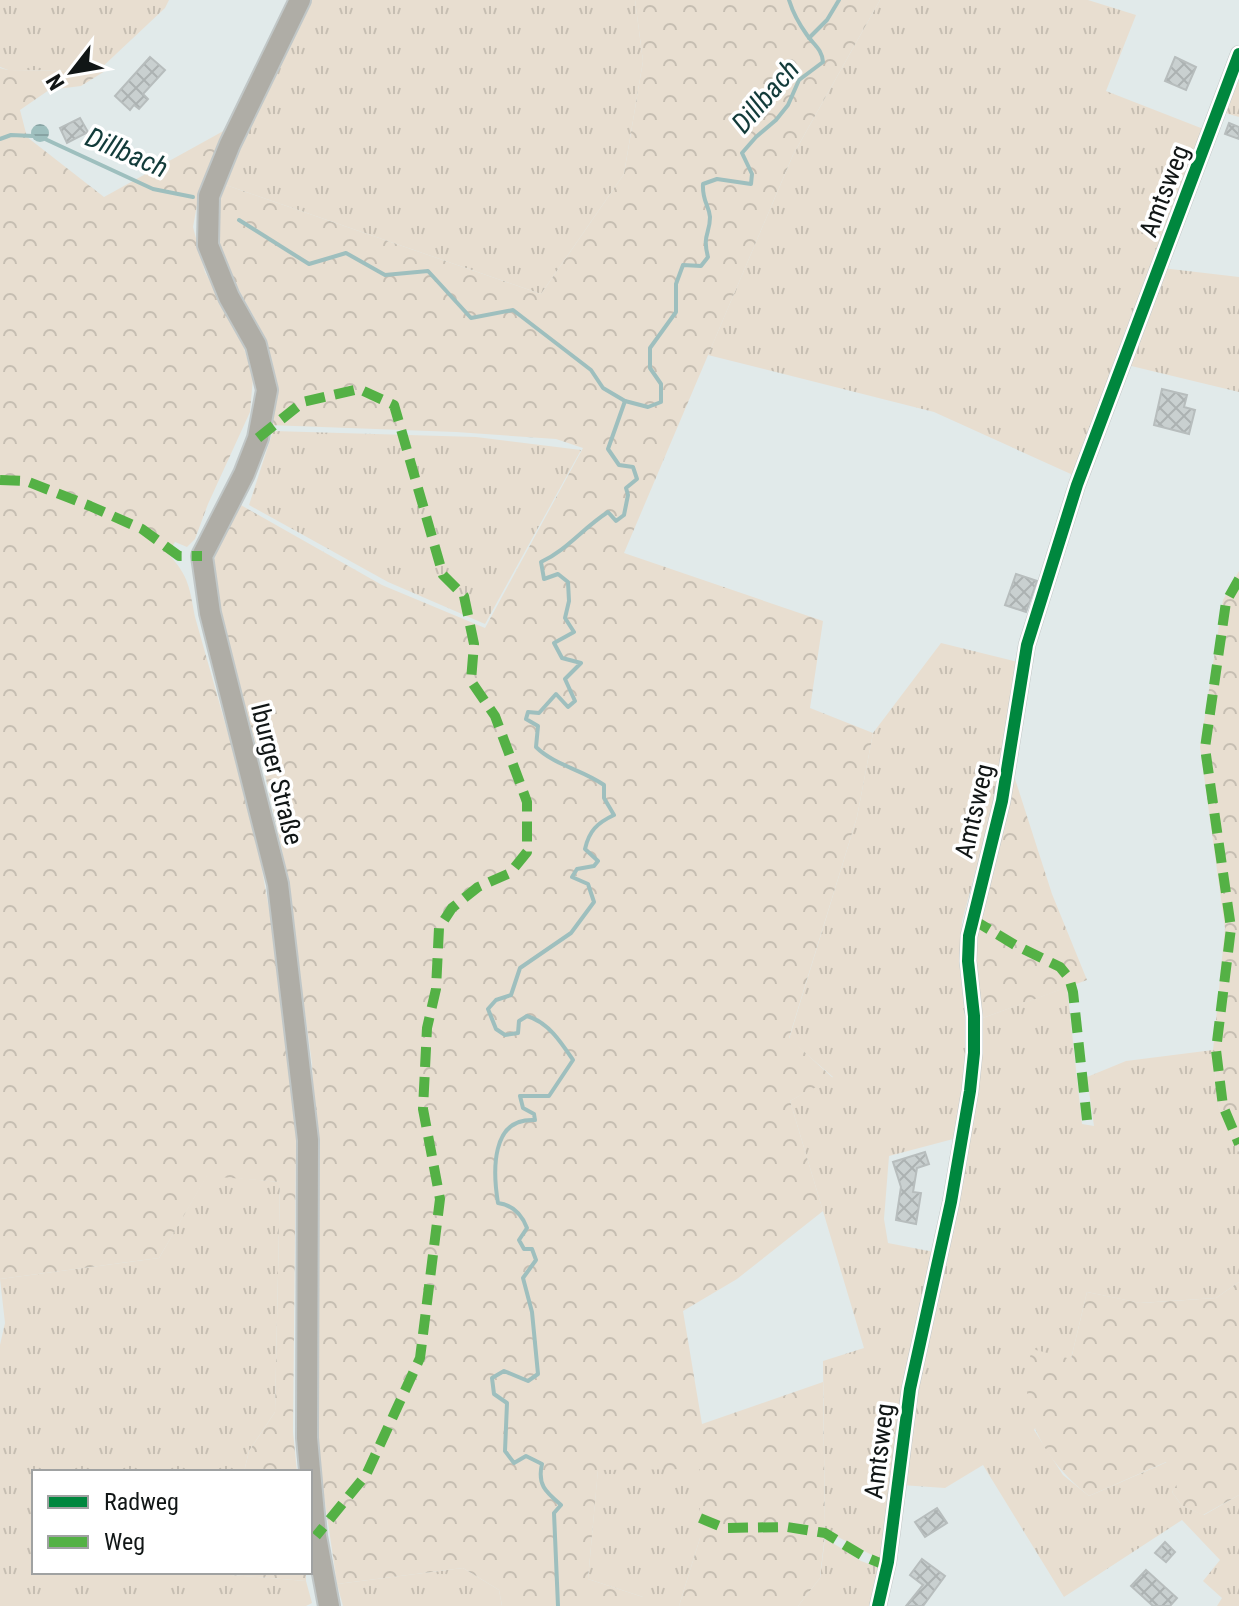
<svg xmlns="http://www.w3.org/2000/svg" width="1239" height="1606" font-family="'Roboto Condensed',sans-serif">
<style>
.grass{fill:url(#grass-tufts)}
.forest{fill:url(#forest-crowns)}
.water{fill:url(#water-rules)}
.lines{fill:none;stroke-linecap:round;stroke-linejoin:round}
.stream{stroke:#9ebfbe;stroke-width:4}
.building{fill:url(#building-cross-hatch);stroke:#b7bdbd;stroke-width:2}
.street-casing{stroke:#c1c7c7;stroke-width:18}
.secondary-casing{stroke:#c1c7c7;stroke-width:24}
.street{stroke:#b1aea8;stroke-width:14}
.secondary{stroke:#afada6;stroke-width:20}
.quiet{stroke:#54b145;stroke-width:10;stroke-dasharray:20 10;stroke-linecap:butt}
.cycleway-casing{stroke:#fff;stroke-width:17}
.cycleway{stroke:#00873e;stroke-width:12}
.labels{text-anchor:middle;stroke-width:7;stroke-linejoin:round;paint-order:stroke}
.street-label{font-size:26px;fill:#111616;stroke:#fff}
.water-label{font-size:28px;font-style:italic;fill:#123b3a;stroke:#fff}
</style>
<defs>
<pattern id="grass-tufts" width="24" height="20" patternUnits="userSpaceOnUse" patternTransform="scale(2)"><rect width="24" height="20" fill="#e8ded0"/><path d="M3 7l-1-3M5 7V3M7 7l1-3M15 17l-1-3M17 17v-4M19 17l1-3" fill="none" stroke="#c6beb2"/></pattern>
<pattern id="forest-crowns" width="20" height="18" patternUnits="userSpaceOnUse" patternTransform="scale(2)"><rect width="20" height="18" fill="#e8ded0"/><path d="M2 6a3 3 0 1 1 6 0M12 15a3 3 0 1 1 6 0" fill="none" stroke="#c6beb2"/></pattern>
<pattern id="water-rules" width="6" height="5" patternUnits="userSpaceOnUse" patternTransform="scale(2)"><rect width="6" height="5" fill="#9ebfbe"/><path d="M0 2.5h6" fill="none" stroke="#87a3a3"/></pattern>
<pattern id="building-cross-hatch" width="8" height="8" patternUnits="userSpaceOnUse" patternTransform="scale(2)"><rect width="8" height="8" fill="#c9d0d0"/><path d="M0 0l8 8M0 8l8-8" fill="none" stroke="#acb2b2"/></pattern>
</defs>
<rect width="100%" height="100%" fill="#e1eaea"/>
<g class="grass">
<polygon points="0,0 169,0 165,8 98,71 8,70 0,67"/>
<polygon points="308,0 635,0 643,61 624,174 541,294 226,185 258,102"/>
<polygon points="880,0 1088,0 1136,15 1106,91 1206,130 1164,233 1073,475 934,412 708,355 793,155"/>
<polygon points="1239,66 1239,117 1222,112"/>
<polygon points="1162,268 1239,277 1239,392 1123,364"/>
<polygon points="273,431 476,437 581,450 485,624 388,582 249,505"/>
<polygon points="941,643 1018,662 995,797 962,922 959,961 969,1051 957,1138 889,1156 884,1219 888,1243 934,1252 907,1375 894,1448 881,1560 825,1530 823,1361 864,1348 790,1101 833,1077 789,1039 857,817 873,733"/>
<polygon points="1067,987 1082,1124 1094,1126 1087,1077 1126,1061 1213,1050 1219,1107 1239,1152 1239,1282 1216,1298 1140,1303 1087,1292 1071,1359 1034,1430 1063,1475 1089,1496 1167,1462 1180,1481 1172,1492 1182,1506 1204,1515 1239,1495 1239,1606 1217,1606 1222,1598 1203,1581 1220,1560 1182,1520 1064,1597 983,1465 945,1488 901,1485 914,1393 980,1019"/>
<polygon points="207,1175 280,1182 275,1412 249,1451 244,1472 34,1472 34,1572 219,1572 219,1574 306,1581 312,1603 306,1606 0,1606 0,1345 5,1323 0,1279 159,1258"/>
<polygon points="701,1468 700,1538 679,1606 643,1606 643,1597 588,1579 598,1469"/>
<polygon points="825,1538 861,1561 880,1568 870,1606 798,1606 820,1578"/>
<polygon points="463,1568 499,1590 502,1606 343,1606 337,1584"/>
</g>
<g class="forest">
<path d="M635 0H880L793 155 624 553 823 621 810 708 873 733 857 817 789 1038 833 1078 790 1101 823 1211 737 1279 683 1311 702 1424 823 1382 825 1533 820 1578 798 1606H679L700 1538V1469L598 1470 588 1579 643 1597V1606H502L499 1590 463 1568 337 1584 315 1434 313 1351 318 1192 312 1063 282 850 265 775 228 649 215 591 214 560 222 537 239 504 382 585 485 628 583 448 556 439 456 432 268 425C272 402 278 380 271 357 254 297 194 251 226 185L541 294 624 174 643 61Z"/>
<path d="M0 68 8 70 105 71 81 86 49 90 20 110 27 137 104 197 227 129 200 189 193 227 205 272 241 338 253 378 250 412 208 504 195 539 187 547 175 542 168 554C189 575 190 590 195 617L254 825 277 954 296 1135 293 1432 297 1472H244L249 1451 275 1412 280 1182 207 1176 159 1258 0 1279Z"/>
<polygon points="1239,571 1239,1152 1219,1107 1213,1050 1225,928 1200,747 1223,600"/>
<polygon points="1015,779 1052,894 1087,980 980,1019 973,961 975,926"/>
<path d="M1239 1282V1495L1203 1515 1182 1506 1172 1492 1179 1481 1166 1462 1089 1496C1042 1458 1015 1411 1032 1349L1071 1359 1087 1292 1141 1303 1216 1298Z"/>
<polygon points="219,1572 306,1572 306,1581 218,1574"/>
</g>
<circle class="water" cx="40" cy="133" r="9"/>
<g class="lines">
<g class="stream">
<polyline points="809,38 827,20 839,0"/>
<polyline points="0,139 11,135 33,136"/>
<polyline points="45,139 153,189 193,197"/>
<path d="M239 220 309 264 346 253 385 275 428 271 471 318 513 310 591 370 603 388 625 401 648 407 661 402V384L650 368V348L676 312V284L683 265 701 266 708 257C702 235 710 234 710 217 709 205 702 201 703 184L717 179 751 184 752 174 742 153 756 137 776 120 788 105 799 80 823 62C822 49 814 45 807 35 799 24 793 13 789 0"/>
<path d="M558 1606 554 1513 561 1505C546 1492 537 1485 542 1464L526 1456 514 1463 505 1451 507 1403 494 1394 492 1378 504 1371 528 1381 538 1374 532 1312 523 1278 536 1260 532 1249H524L519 1240 527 1228C522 1215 513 1205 498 1203 493 1173 490 1117 535 1120L534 1114 523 1108 520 1096H549L573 1060C561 1042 548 1022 527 1016L519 1021 518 1033 505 1035 496 1029 488 1009 496 1000 511 995 520 968 571 933 594 902 588 884 572 877 577 869 594 866 598 861 585 849C589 831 597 823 614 815L604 798V785C583 770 554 765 536 747L538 726 526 719 528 712 539 713 556 694 568 707 575 701 565 679 581 663 562 658 554 643 574 632 565 618 569 601 568 582 558 574 544 579 541 562C567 550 583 528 608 512L616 521 624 515 628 495 626 488 637 479 633 467 619 465 608 449 625 401"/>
</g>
</g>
<g class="building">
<polygon points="150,57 165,70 143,94 148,99 139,109 134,105 130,110 115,96"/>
<polygon points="1175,57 1196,67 1186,90 1165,81"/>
<polygon points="80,118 88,132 67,143 60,128"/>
<polygon points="1229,123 1239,127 1239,139 1225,134"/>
<polygon points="1162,389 1187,395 1184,407 1195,410 1189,434 1154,425"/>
<polygon points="1016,574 1037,581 1026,612 1005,605"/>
<polygon points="925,1152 929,1164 917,1168 913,1192 921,1193 916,1224 896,1220 901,1187 893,1162"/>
<polygon points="937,1508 947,1523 925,1537 915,1522"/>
<polygon points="1165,1542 1175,1552 1166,1562 1155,1553"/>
<polygon points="922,1559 945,1576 923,1606 906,1606 923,1585 910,1575"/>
<polygon points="1146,1570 1177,1598 1170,1606 1153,1606 1131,1586"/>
</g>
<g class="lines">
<g class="street-casing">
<polyline id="street" points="878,1606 888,1562 910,1389 951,1202 970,1091 974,1053 974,1016 968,961 969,936 1002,801 1027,645 1077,485 1239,54"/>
</g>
<g class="secondary-casing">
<polyline id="secondary" points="300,0 230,144 209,196 208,245 229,297 256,345 267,390 258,438 244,474 202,556 210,613 278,884 308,1140 307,1438 316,1536 329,1606"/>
</g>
<use href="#street" class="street"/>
<use href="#secondary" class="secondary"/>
<g class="quiet">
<polyline points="258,438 303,402 359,389 394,405 443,575 464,596 474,644 471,681 495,716 527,802 527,852 510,873 478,887 452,908 439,928 436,989 427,1028 423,1109 440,1199 420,1358 366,1475 316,1536"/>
<polyline points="0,480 26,481 90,506 142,529 179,556 202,556"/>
<polyline points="1239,579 1226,602 1205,748 1231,928 1216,1050 1223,1106 1239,1144"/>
<polyline points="972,919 1015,945 1060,967 1069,978 1073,992 1087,1120"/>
<polyline points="700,1518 724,1528 787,1527 825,1533 863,1556 887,1566"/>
</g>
<g class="cycleway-casing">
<polyline id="cycleway" points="878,1606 888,1562 910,1389 951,1202 970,1091 974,1053 974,1016 968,961 969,936 1002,801 1027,645 1077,485 1239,54"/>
</g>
<use href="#cycleway" class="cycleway"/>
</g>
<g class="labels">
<g class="street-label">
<text transform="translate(1164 191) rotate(-69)" y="9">Amtsweg</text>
<text transform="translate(277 774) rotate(76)" y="9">Iburger Straße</text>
<text transform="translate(974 811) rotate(-77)" y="9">Amtsweg</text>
<text transform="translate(879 1451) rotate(-83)" y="9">Amtsweg</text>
</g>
<g class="water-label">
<text transform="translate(765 96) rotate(-49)" y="10">Dillbach</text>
<text transform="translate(127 152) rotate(23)" y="10">Dillbach</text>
</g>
</g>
<rect x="32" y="1470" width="280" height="104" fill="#ffffff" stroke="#a0a2a2" stroke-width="2"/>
<rect x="48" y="1496" width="40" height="12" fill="#00873e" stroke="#a0a2a2" stroke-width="2"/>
<text x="104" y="1510" font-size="24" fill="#111616">Radweg</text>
<rect x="48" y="1536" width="40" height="12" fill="#54b145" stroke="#a0a2a2" stroke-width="2"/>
<text x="104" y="1550" font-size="24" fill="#111616">Weg</text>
<g transform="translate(72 72) rotate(239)" stroke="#ffffff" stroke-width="6" paint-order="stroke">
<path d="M0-6L14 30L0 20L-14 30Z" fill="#111616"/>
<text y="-12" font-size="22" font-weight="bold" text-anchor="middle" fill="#111616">N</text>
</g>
</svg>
